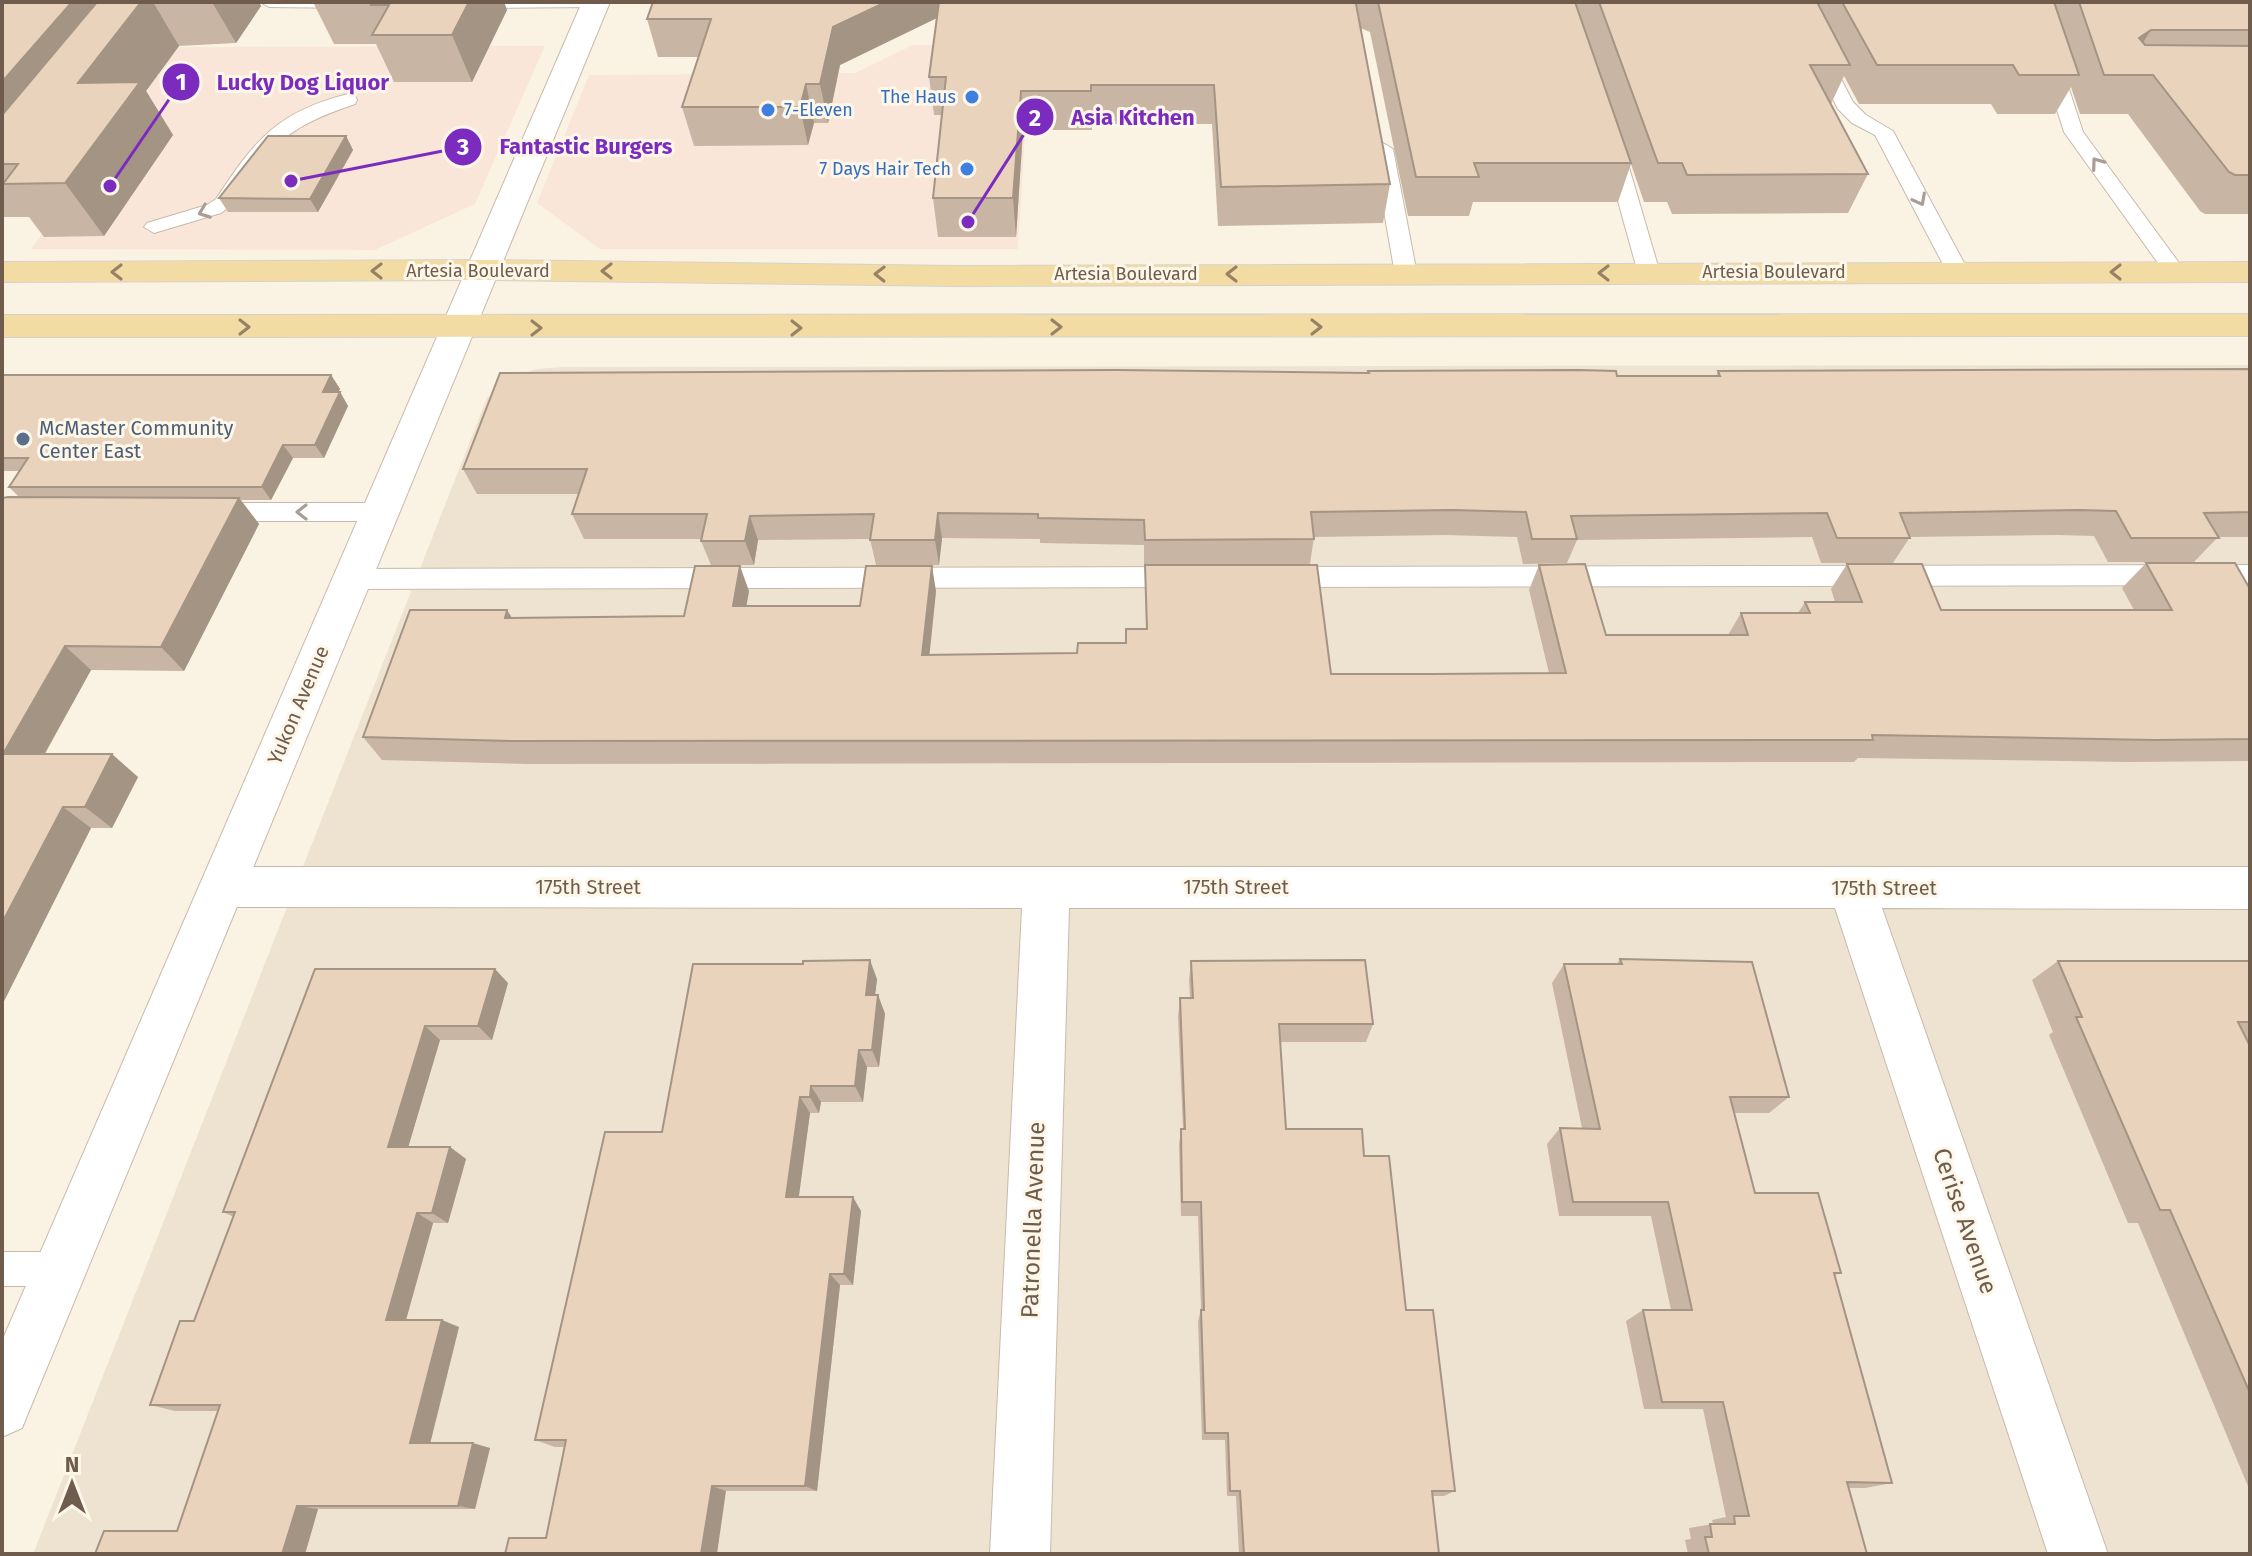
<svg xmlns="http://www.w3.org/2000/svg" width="2252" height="1556" font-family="'Fira Sans',sans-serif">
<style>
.residential{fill:#eee3d1}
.commercial{fill:#f9e6d9}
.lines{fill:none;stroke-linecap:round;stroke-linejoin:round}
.service-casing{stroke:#c7baaa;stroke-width:2}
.minor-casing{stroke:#c7baaa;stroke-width:2}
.tertiary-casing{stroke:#c7baaa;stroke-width:2}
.primary-casing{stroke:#d7d1cd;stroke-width:2}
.service{fill:#fff;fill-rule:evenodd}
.minor{fill:#fff;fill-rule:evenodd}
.tertiary{fill:#fff;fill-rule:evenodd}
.primary{fill:#f3dca3;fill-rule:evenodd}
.wall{fill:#c9b5a3}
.shaded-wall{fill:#a49484}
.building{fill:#ead3bd;stroke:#a49484;stroke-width:2}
.oneway{stroke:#a99d94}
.oneway2{stroke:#978266}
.shop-dot{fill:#3f7fe0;stroke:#fdf7ea;stroke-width:3}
.service-dot{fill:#5c6f8a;stroke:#fdf7ea;stroke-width:3}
.labels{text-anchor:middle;stroke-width:6;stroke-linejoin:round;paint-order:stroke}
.far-shop-label{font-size:18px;fill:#366cbe;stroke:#fdf7ea;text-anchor:end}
.far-street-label{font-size:18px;fill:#705c4c;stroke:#fdf7ea}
.service-label{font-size:20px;fill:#4e5e75;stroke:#fdf7ea;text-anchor:start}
.street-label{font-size:20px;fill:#705c4c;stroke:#fdf7ea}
.near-street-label{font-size:24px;fill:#705c4c;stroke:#fdf7ea}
.leader{fill:none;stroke:#7b2cbf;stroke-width:3}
.callout-dot{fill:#7b2cbf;stroke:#fdf7ea;stroke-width:3}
.mark-label{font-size:24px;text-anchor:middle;font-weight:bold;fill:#fff}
.callout-label{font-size:22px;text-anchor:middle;font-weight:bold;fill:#7b2cbf;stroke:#fdf7ea;stroke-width:6;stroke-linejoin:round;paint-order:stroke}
</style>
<rect width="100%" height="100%" fill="#faf3e4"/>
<polygon class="residential" points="2250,365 2250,1554 33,1554 487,398 506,381 536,369 564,367"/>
<g class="commercial">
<polygon points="999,44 1030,53 1018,249 600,249 537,203 589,75 855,73 913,45"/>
<polygon points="545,46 475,204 375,250 31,249 178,47"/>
</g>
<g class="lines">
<g class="service-casing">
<g id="service">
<polygon points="260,2 359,2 360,3 351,8 269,7"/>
<polygon points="460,2 604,2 595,7 468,8 462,7"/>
<polygon points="1783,2 1801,2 1853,102 1866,115 1893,131 1969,272 1965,277 1958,279 1947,272 1875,135 1852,123 1838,109"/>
<polygon points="2013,2 2031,2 2053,40 2083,132 2182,267 2186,272 2182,277 2168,277 2064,132 2035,40"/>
<path d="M348 94 355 96 357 100 355 104C314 118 281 132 256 169 245 184 237 203 221 213L154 233 144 227 147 223 207 205 216 199C255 140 277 112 348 94Z"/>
<polygon points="1613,141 1623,147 1660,273 1656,278 1642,278 1638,273 1603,147"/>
<polygon points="1383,143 1393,149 1417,274 1406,281 1395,274 1373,149"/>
<polygon points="212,503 380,503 389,506 392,512 389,518 380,521 212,521 203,518 200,512 203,506"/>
<polygon points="2250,565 2250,585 1280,587 1271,584 1267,577 1271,570 1280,567"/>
<polygon points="1183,567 1192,570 1196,577 1192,584 1183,587 352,589 343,586 339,579 343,572 352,569"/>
<polygon points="2,1252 61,1252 73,1257 78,1269 73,1281 61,1286 2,1286"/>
</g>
</g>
<g class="minor-casing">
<polygon id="minor" points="222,867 2250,867 2250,909 1882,908 2108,1554 2048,1554 1835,908 1069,908 1050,1554 990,1554 1022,908 222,907 206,901 199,887 206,873"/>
</g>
<g class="tertiary-casing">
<polygon id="tertiary" points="582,2 610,2 22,1428 2,1437 2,1341"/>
</g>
<g class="primary-casing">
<g id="primary">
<polygon points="483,260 958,266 2250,262 2250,282 958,286 483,280 2,282 2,262"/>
<polygon points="2250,314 2250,336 2,337 2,315"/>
</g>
</g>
<use href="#service" class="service"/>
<use href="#minor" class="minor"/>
<use href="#tertiary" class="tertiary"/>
<use href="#primary" class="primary"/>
</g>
<g class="wall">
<polygon points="2,2 259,2 261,6 236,43 179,46 146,91 173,135 104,236 44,237 29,217 2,217"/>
<polygon points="313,2 504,2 507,10 472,82 394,82 376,44 334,44"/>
<polygon points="653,2 2250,2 2250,214 2205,214 2200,211 2128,114 2080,114 2071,87 2055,114 1997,114 1991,104 1859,104 1844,76 1831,104 1868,174 1848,213 1672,214 1667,202 1644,202 1631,164 1618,202 1473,202 1469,216 1408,216 1370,32 1360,28 1390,184 1383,223 1218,226 1212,124 1092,124 1092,130 1023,130 1016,237 938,237 933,198 942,115 934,115 929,77 937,18 840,65 828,123 814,123 808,145 694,146 682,107 699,57 658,57 647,19"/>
<polygon points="346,136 353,150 318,212 228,212 219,198"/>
<polygon points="2250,369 2250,537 2218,537 2194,562 2108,562 2094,536 2058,535 1910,537 1893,563 1821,563 1812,537 1577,540 1567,563 1523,564 1517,537 1445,535 1314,537 1310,564 1144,564 1144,545 1040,543 1040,539 942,538 939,565 876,565 870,539 758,540 754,565 711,565 701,541 702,539 584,539 572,514 578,494 477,494 463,469 1368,373 1368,371 1617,376 1716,376 1718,371"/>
<polygon points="2,375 331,375 340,389 338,392 340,392 348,406 324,458 293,458 271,500 241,500 259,524 184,671 91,670 45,754 138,777 112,828 91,828 2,1005 2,498 19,497 9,487 20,471 2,471"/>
<polygon points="2146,563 2250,589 2250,761 2128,762 1858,758 1854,762 526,764 382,760 363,737 512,618 684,616 749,591 746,606 860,606 936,591 929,655 1077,653 1126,643 1146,629 1145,565 1331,674 1549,673 1529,590 1539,565 1606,635 1728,635 1741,613 1798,613 1805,602 1835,602 1831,589 1847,564 1941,610 2134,610 2122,588"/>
<polygon points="1620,959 1789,1097 1769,1113 1734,1113 1755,1193 1841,1273 1835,1275 1892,1483 1865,1488 1848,1488 1867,1554 1688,1554 1685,1540 1691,1539 1689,1528 1713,1524 1712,1520 1726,1517 1703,1409 1644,1409 1626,1321 1643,1310 1671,1310 1651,1216 1559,1216 1547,1144 1560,1128 1582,1128 1552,983 1564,964 1617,964"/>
<polygon points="1191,961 1373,1024 1366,1042 1280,1042 1286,1129 1364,1156 1455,1491 1444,1496 1433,1496 1439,1554 1239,1554 1236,1496 1227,1496 1225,1440 1202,1440 1198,1321 1201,1310 1198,1216 1181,1216 1179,1145 1181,1129 1183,1129 1178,1017 1180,998 1190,998 1189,980"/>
<polygon points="2058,961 2250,961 2250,1040 2247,1040 2250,1046 2250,1491 2138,1223 2128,1223 2049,1035 2053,1032 2032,980"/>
<polygon points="315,969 508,983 492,1040 440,1040 408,1147 450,1147 466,1159 448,1223 433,1223 406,1320 459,1327 430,1443 490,1448 475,1509 318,1509 305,1554 177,1531 218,1411 175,1411 150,1405 194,1321 234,1217 223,1212"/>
<polygon points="877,979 875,995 878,995 885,1014 879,1067 867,1067 863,1102 821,1102 819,1113 810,1113 798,1197 861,1211 853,1285 840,1285 817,1491 726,1491 546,1538 565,1447 555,1447 535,1440 662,1132"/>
</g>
<g class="shaded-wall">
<polygon points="72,2 153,2 179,46 146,91 173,135 104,236 65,183 107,126 2,164 2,82"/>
<polygon points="212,2 259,2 261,6 236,43"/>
<polygon points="469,2 504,2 507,10 472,82 452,35"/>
<polygon points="886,2 946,2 947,13 840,65 828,123 820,84 833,27"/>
<polygon points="2151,30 2126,69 2114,76 2139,38"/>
<polygon points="806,84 814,123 808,145 800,107"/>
<polygon points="1021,91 1023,130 1016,237 1013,198"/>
<polygon points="346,136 353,150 318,212 310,199"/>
<polygon points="331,375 340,389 331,406 323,392"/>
<polygon points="340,392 348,406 324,458 315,445"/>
<polygon points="283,445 293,458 271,500 262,487"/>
<polygon points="239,498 259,524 184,671 161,647"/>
<polygon points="938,513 942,538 939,565 935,540"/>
<polygon points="750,516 758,540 754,565 745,541"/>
<polygon points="740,566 749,591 742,631 733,606"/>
<polygon points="932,566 936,591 927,679 922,655"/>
<polygon points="507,610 522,634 505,618"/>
<polygon points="65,646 91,670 32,776 3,754"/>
<polygon points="112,754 138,777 112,828 85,807"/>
<polygon points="63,807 91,828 2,1005 2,923"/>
<polygon points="870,960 877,979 873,1014 866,995"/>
<polygon points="495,969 508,983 492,1040 478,1026"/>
<polygon points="878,995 885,1014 879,1067 872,1050"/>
<polygon points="425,1026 440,1040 405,1158 388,1147"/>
<polygon points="859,1050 867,1067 863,1102 855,1086"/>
<polygon points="811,1086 821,1102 819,1113 810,1097"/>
<polygon points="800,1097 810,1113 797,1211 786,1197"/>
<polygon points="450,1147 466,1159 448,1223 432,1213"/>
<polygon points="853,1197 861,1211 853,1285 844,1274"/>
<polygon points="417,1213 433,1223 404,1327 386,1320"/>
<polygon points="830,1274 840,1285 817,1491 805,1486"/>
<polygon points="442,1320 459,1327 429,1448 410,1443"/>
<polygon points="473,1443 490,1448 475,1509 458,1506"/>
<polygon points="712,1486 726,1491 717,1554 701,1554"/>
<polygon points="297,1506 318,1509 305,1554 282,1554"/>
</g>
<g class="building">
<polygon points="2,2 72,2 2,82"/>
<polygon points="97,2 141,2 78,83 140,82 65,183 3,184 18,164 2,164 2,115"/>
<polygon points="373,2 469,2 452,35 372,35 389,5 371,5"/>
<polygon points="653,2 886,2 833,27 820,84 806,84 800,107 682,107 711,19 647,19"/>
<polygon points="939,2 1353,2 1356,4 1390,184 1221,187 1214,85 1091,85 1091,91 1021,91 1013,198 933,198 946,77 929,77"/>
<polygon points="1378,2 1575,2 1631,163 1474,163 1479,177 1416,177"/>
<polygon points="1599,2 1817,2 1850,65 1810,65 1868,174 1687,175 1682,163 1658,163"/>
<polygon points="1842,2 2054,2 2079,75 2019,75 2013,65 1877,65"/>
<polygon points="2079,2 2250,2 2250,30 2151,30 2139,38 2145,45 2250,46 2250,175 2235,175 2229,172 2153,75 2104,75"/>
<polygon points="268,136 346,136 310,199 219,198"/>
<polygon points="2250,369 2250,512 2204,513 2219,538 2131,538 2116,511 2079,510 1900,513 1910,538 1837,538 1827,513 1571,516 1577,539 1532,539 1526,512 1452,510 1311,512 1314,539 1145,540 1144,520 1038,518 1038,514 938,513 935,540 870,540 874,514 750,516 745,541 701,541 707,514 572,514 587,469 463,469 500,373 1116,370 1369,373 1368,371 1578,370 1616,371 1617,376 1720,376 1718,371"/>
<polygon points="2,375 331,375 323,392 340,392 315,445 283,445 262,487 9,487 28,458 2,458"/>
<polygon points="8,497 239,498 161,647 65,646 3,754 112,754 85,807 63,807 2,923 2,498"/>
<polygon points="2146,563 2235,563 2250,589 2250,739 2154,740 1872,735 1873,740 510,741 363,737 410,610 507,610 505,618 684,616 695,566 740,566 733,606 860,606 866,566 932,566 922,655 1077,653 1078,643 1126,643 1126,629 1147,629 1145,565 1317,565 1331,674 1433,674 1566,673 1539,565 1585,564 1606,635 1748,635 1741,613 1810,613 1805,602 1862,602 1847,564 1922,564 1941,610 2172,610"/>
<polygon points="1620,959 1752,962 1789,1097 1730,1097 1755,1193 1818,1193 1841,1273 1834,1273 1892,1483 1847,1482 1867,1554 1709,1554 1705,1537 1712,1537 1710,1524 1735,1524 1734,1516 1749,1516 1723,1402 1662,1402 1643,1310 1692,1310 1668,1202 1573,1202 1560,1128 1600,1129 1564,964 1622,964"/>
<polygon points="870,960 866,995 878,995 872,1050 859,1050 855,1086 811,1086 810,1097 800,1097 786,1197 853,1197 844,1274 830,1274 805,1486 712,1486 701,1554 505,1554 509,1538 546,1538 566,1440 535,1440 605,1132 662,1132 693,964 803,964 803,961"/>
<polygon points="1365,960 1373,1024 1279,1024 1286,1129 1362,1129 1364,1156 1389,1156 1406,1310 1433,1310 1455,1491 1432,1491 1439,1554 1244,1554 1240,1491 1230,1491 1228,1433 1205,1433 1201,1310 1204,1310 1201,1202 1182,1202 1181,1129 1185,1129 1180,998 1193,998 1191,961"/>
<polygon points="2058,961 2250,961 2250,1022 2238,1022 2250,1046 2250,1393 2170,1210 2160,1210 2076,1017 2082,1017"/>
<polygon points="315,969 495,969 478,1026 425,1026 388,1147 450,1147 432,1213 417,1213 386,1320 442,1320 410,1443 473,1443 458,1506 297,1506 282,1554 95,1554 104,1531 177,1531 220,1405 150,1405 180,1321 194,1321 235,1212 223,1212"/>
</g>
<defs><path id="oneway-chevron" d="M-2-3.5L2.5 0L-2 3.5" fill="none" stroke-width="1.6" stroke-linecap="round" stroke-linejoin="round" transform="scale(2)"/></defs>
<g class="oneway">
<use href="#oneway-chevron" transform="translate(2097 163) rotate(-126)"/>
<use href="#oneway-chevron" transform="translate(1920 200) rotate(62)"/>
<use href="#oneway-chevron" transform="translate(204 212) rotate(159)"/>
<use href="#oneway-chevron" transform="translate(302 512) rotate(-180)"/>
</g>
<g class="oneway2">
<use href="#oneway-chevron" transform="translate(377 271) rotate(180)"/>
<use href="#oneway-chevron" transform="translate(607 271) rotate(-180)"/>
<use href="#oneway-chevron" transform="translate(117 272) rotate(180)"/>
<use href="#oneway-chevron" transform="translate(2116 272) rotate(180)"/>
<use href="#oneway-chevron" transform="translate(1604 273) rotate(180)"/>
<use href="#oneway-chevron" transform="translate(880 274) rotate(-179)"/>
<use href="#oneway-chevron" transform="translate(1232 274) rotate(180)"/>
<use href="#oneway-chevron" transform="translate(244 327)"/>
<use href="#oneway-chevron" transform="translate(1056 327)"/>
<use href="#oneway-chevron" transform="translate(1316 327)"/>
<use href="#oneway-chevron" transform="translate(536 328)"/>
<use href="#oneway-chevron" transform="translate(796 328)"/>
</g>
<g class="shop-dot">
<circle cx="972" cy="97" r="8"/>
<circle cx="768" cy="110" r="8"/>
<circle cx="967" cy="169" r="8"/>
</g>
<circle class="service-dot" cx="23" cy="439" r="8"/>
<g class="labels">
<g class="far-shop-label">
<text x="956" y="103">The Haus</text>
<text x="784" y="116" text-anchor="start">7-Eleven</text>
<text x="951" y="175">7 Days Hair Tech</text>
</g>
<g class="far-street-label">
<text x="478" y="277">Artesia Boulevard</text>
<text x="1774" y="278">Artesia Boulevard</text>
<text x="1126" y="280">Artesia Boulevard</text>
</g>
<g class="service-label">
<text x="39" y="435">McMaster Community<tspan x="39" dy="23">Center East</tspan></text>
</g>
<g class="street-label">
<text transform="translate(298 705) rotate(-67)" y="7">Yukon Avenue</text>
<text x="588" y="894">175th Street</text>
<text x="1236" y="894">175th Street</text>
<text x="1884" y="895">175th Street</text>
</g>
<g class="near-street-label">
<text transform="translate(1033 1220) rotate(-88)" y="8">Patronella Avenue</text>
<text transform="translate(1965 1221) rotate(71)" y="8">Cerise Avenue</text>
</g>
</g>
<path class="leader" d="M110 186L181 82M968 222L1035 117M291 181L463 147"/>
<g class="callout-dot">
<circle cx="110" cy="186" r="8"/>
<circle cx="968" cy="222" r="8"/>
<circle cx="291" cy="181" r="8"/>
<circle cx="181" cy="82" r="20"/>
<circle cx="1035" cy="117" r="20"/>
<circle cx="463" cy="147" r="20"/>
</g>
<g class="mark-label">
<text x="181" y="90">1</text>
<text x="1035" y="126">2</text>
<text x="463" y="155">3</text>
</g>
<g class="callout-label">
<text x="303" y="90">Lucky Dog Liquor</text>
<text x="1133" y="125">Asia Kitchen</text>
<text x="586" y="154">Fantastic Burgers</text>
</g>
<rect width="2252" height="1556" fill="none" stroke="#705c4c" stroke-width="8"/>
<g transform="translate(72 1484)" stroke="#fdf7ea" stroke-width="6" paint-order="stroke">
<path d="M0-6L14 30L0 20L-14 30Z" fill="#705c4c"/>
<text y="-12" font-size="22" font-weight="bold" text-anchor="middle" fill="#705c4c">N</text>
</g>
</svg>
